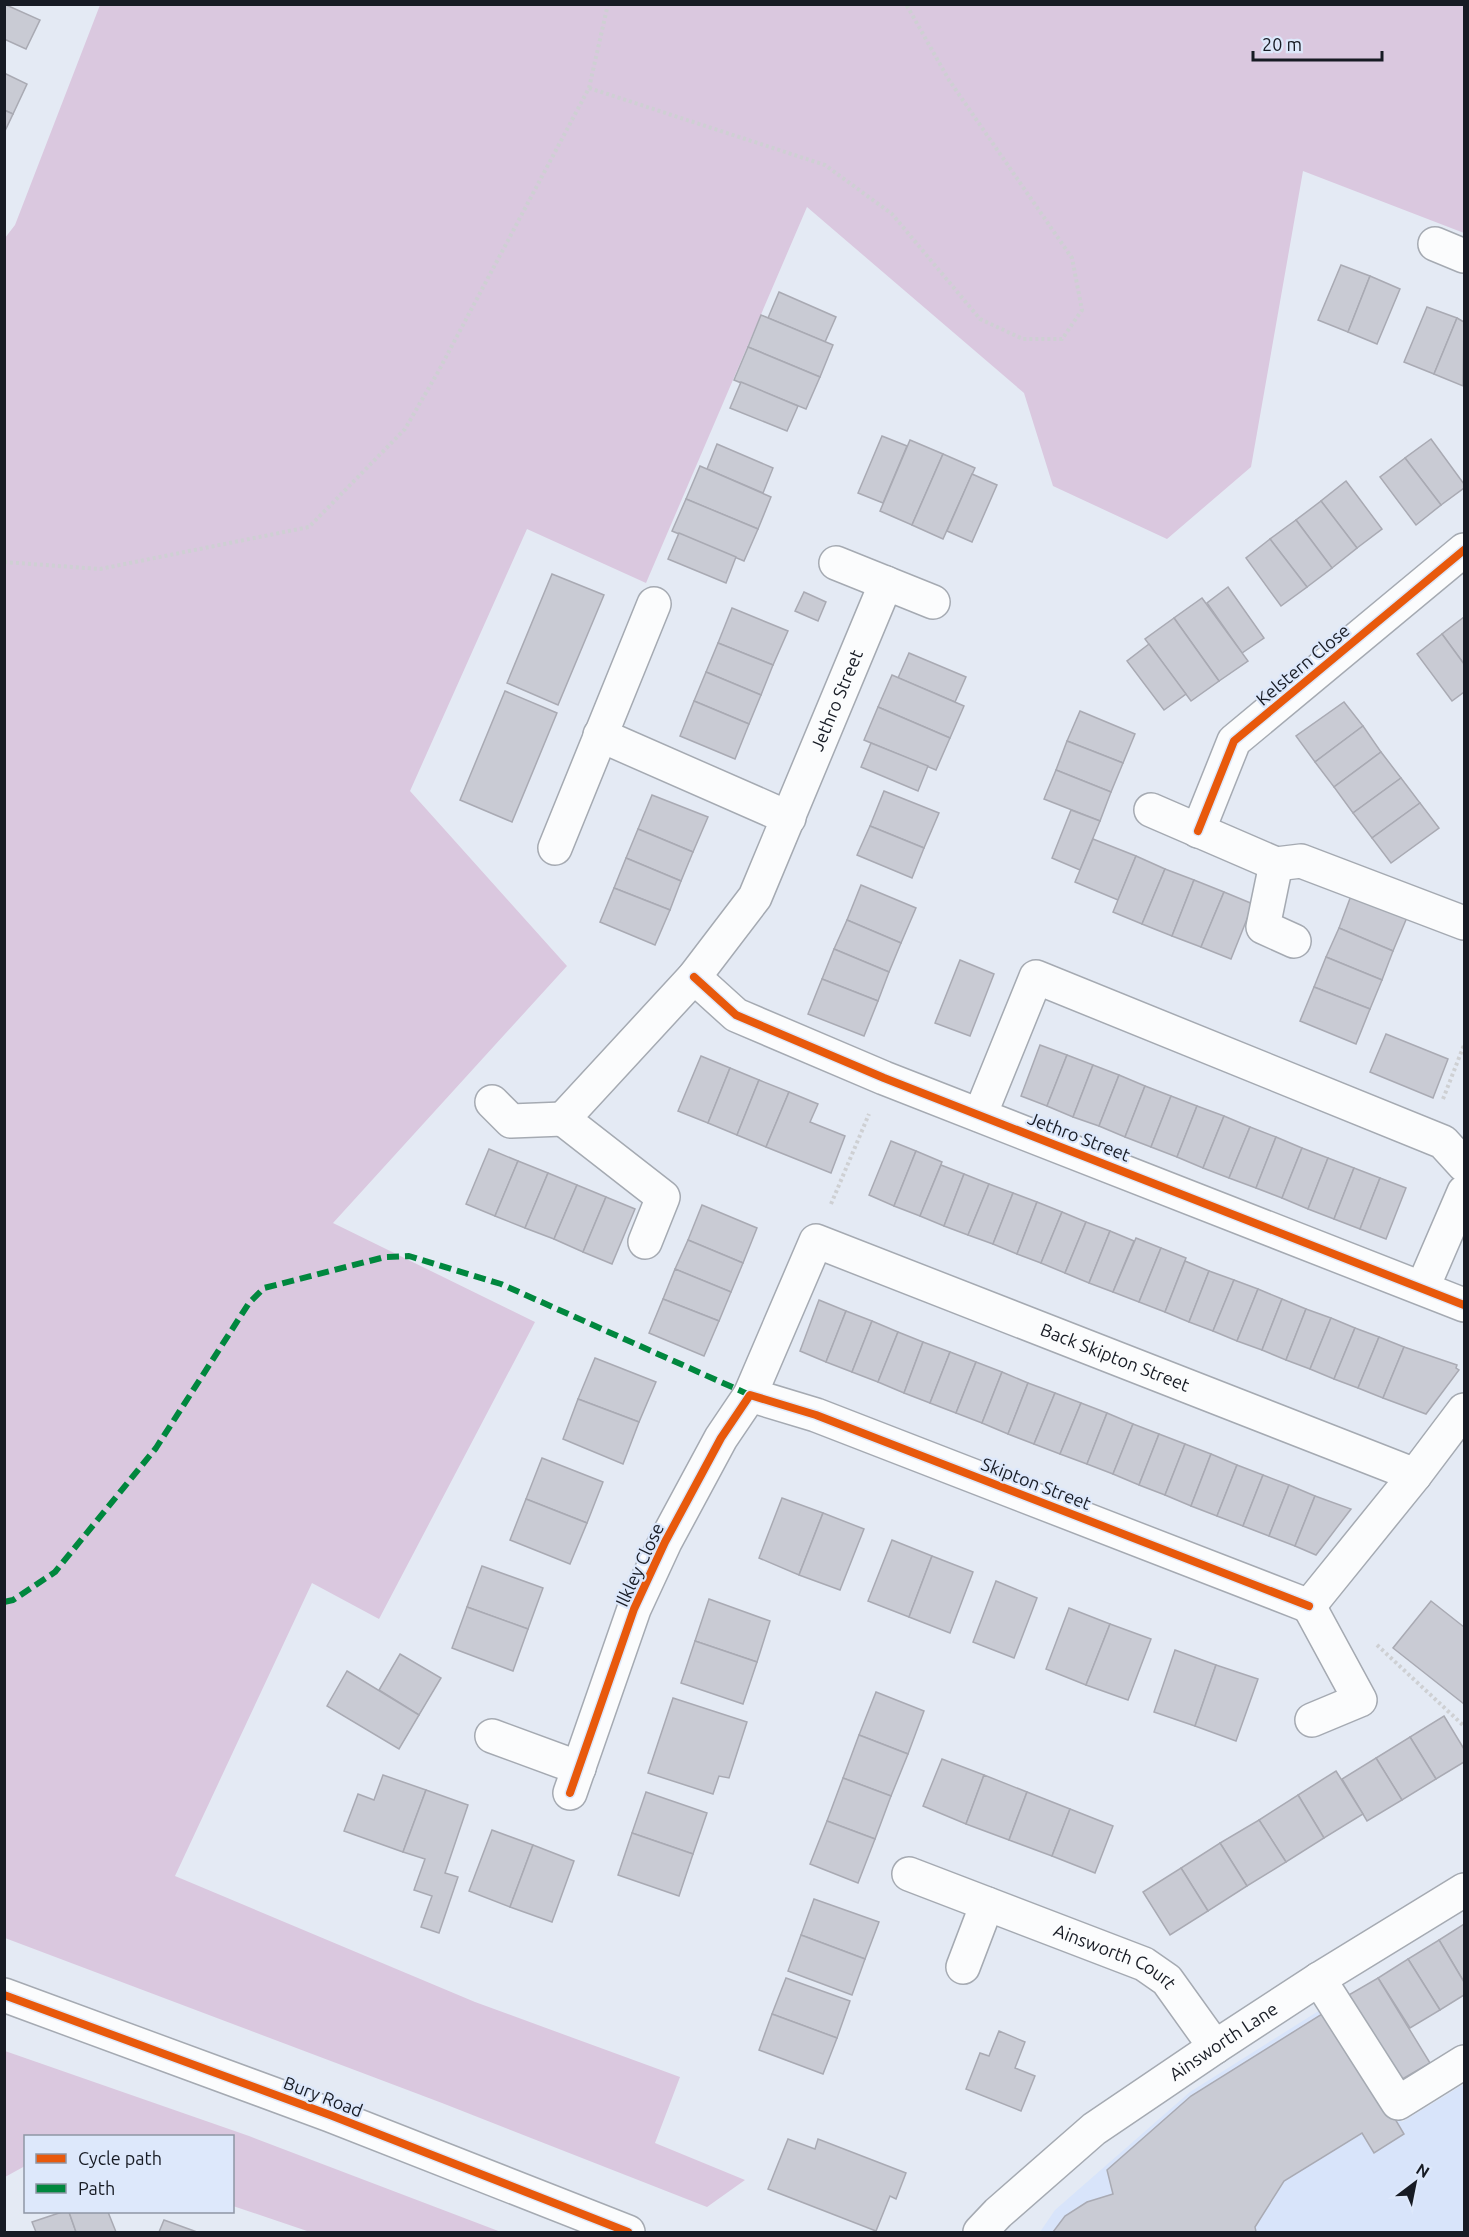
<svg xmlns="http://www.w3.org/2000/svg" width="1469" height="2237" font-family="Ubuntu,sans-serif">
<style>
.built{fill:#d8e4fa}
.green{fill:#dac8df}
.building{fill:#c9cbd4;stroke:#a9aab3;stroke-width:1.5}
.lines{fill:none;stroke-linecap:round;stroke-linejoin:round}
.minor-casing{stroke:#a5aab2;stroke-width:36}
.major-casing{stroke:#a5aab2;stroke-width:36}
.path{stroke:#ced0d3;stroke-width:4;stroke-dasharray:3 3;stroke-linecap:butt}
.minor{stroke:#fbfcfd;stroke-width:33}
.major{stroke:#fbfcfd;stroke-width:33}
.quiet{stroke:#00873e;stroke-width:6;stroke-dasharray:12 6;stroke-linecap:butt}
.cycleway-casing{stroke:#dde8fb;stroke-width:11}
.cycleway{stroke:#e8590c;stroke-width:8}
.labels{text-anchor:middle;stroke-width:4.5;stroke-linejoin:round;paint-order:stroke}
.street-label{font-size:18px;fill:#171b24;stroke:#dde8fb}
</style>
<rect width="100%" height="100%" fill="#e4eaf4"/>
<polygon class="built" points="1328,2005 1402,2122 1464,2084 1464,2232 1040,2232 1055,2210 1190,2092"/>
<g class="green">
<polygon points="100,5 1464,5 1464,233 1303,171 1251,467 1167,539 1053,486 1024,393 807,207 646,583 527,529 410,791 567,966 333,1223 535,1322 379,1619 312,1583 175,1876 475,2002 680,2077 655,2143 745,2180 707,2207 442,2103 5,1938 5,238 15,225"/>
<polygon points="5,2051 249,2136 501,2232 310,2232 233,2206 232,2136 26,2136 25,2166 5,2177"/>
</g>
<g class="building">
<polygon points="4,4 40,20 26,49 4,39"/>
<polygon points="4,73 27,84 13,114 4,110"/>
<polygon points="4,110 13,114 4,133"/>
<polygon points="1341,265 1370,276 1348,332 1318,320"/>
<polygon points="1370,276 1400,289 1377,344 1348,332"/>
<polygon points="779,292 836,317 825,342 768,318"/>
<polygon points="1427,307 1457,318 1434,374 1404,362"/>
<polygon points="761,315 833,345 820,377 748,347"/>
<polygon points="1457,318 1464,322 1463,386 1434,374"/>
<polygon points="748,347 820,377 806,409 734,380"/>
<polygon points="741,382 798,406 787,431 730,408"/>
<polygon points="882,436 907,446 883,503 858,493"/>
<polygon points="1431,439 1464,484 1464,488 1441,505 1405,458"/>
<polygon points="910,440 943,454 912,525 880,511"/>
<polygon points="717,444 773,468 763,493 707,469"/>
<polygon points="943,454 975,468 943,539 912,525"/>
<polygon points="1405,458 1441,505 1416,525 1380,477"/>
<polygon points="700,466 771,497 758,529 686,499"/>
<polygon points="972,474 997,485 972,542 947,531"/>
<polygon points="1346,481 1382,529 1357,548 1321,501"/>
<polygon points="686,499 758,529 744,561 672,531"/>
<polygon points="1321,501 1357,548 1332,568 1296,520"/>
<polygon points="1296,520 1332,568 1307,587 1270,539"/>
<polygon points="679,533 736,557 726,583 668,559"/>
<polygon points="1270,539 1307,587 1281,606 1246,558"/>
<polygon points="552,574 604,595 558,705 507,683"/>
<polygon points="1228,587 1264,638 1242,653 1207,603"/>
<polygon points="804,592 826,602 818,621 795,611"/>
<polygon points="1202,598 1248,661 1219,681 1174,618"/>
<polygon points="732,608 788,631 773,665 718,643"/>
<polygon points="1464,617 1464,664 1442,634"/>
<polygon points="1174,618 1219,681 1191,701 1145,639"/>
<polygon points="1442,634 1464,664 1464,692 1452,701 1417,654"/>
<polygon points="718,643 773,665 761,695 706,672"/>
<polygon points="1149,644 1186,694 1164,710 1127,661"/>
<polygon points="909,653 966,677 955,702 898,678"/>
<polygon points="706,672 761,695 749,724 694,701"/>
<polygon points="892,675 964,706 950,738 878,707"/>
<polygon points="505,691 557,713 512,822 460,800"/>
<polygon points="694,701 749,724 735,759 680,736"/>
<polygon points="1344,702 1363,726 1315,762 1296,736"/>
<polygon points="878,707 950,738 936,770 864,740"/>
<polygon points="1080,711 1135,734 1123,763 1067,741"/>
<polygon points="1363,726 1381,752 1334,787 1315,762"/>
<polygon points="1067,741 1123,763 1111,792 1056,770"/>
<polygon points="871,743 928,766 918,791 861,767"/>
<polygon points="1381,752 1401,778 1353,813 1334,787"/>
<polygon points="1056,770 1111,792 1100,821 1044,799"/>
<polygon points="1401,778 1420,803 1372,838 1353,813"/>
<polygon points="884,791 939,813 924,848 870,826"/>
<polygon points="652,795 708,817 693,852 638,829"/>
<polygon points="1420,803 1439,828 1391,863 1372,838"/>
<polygon points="1071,810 1100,821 1080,870 1052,858"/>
<polygon points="870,826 924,848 912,878 857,855"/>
<polygon points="638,829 693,852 681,881 626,858"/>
<polygon points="1093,839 1136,856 1118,900 1075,882"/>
<polygon points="1136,856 1165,869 1142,924 1113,912"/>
<polygon points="626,858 681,881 670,910 614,888"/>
<polygon points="1165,869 1194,880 1172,936 1142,924"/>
<polygon points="1194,880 1224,892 1201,947 1172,936"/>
<polygon points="861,885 916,908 901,943 847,920"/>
<polygon points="614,888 670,910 655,945 600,922"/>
<polygon points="1224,892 1253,904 1231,959 1201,947"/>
<polygon points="1352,893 1408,915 1393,951 1339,928"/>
<polygon points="847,920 901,943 889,972 834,949"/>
<polygon points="1339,928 1393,951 1382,980 1326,957"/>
<polygon points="834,949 889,972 878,1001 822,979"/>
<polygon points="1326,957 1382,980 1370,1009 1314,987"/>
<polygon points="960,960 994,974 970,1036 935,1023"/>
<polygon points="822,979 878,1001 864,1036 808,1014"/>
<polygon points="1314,987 1370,1009 1356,1044 1300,1021"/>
<polygon points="1386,1034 1448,1059 1433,1098 1370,1072"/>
<polygon points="1040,1045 1067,1055 1047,1106 1021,1096"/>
<polygon points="1067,1055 1093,1065 1073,1117 1047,1106"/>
<polygon points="701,1056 730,1068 708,1123 678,1111"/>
<polygon points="1093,1065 1119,1075 1099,1126 1073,1117"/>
<polygon points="730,1068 759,1080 737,1135 708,1123"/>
<polygon points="1119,1075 1145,1086 1125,1137 1099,1126"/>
<polygon points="759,1080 789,1092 766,1147 737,1135"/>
<polygon points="1145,1086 1171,1096 1151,1147 1125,1137"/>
<polygon points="789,1092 818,1104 810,1122 845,1136 831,1173 766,1147"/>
<polygon points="1171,1096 1197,1106 1177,1157 1151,1147"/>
<polygon points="1197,1106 1224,1116 1203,1168 1177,1157"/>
<polygon points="1224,1116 1250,1127 1229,1178 1203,1168"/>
<polygon points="1250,1127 1276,1137 1256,1188 1229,1178"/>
<polygon points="1276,1137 1302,1148 1282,1198 1256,1188"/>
<polygon points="891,1141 916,1151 894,1206 869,1195"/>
<polygon points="1302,1148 1328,1158 1308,1209 1282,1198"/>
<polygon points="489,1149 518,1161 495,1216 466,1204"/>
<polygon points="916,1151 942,1162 920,1216 894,1206"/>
<polygon points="1328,1158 1354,1168 1334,1219 1308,1209"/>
<polygon points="518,1161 548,1173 525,1228 495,1216"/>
<polygon points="941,1165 964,1174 944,1226 920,1216"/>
<polygon points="1354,1168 1380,1178 1360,1229 1334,1219"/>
<polygon points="548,1173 577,1185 554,1239 525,1228"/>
<polygon points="964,1174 989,1184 968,1235 944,1226"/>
<polygon points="1380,1178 1406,1188 1386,1239 1360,1229"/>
<polygon points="989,1184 1013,1193 993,1244 968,1235"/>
<polygon points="577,1185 606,1197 583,1252 554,1239"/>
<polygon points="1013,1193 1037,1202 1017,1254 993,1244"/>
<polygon points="606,1197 635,1209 612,1264 583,1252"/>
<polygon points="1037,1202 1062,1212 1041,1263 1017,1254"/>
<polygon points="702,1205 757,1228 743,1263 688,1240"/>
<polygon points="1062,1212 1086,1222 1065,1273 1041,1263"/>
<polygon points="1086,1222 1110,1231 1089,1283 1065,1273"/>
<polygon points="1110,1231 1134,1241 1113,1292 1089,1283"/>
<polygon points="1136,1238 1161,1248 1139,1302 1113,1292"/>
<polygon points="688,1240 743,1263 731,1292 675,1269"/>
<polygon points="1161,1248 1186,1258 1165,1312 1139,1302"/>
<polygon points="1185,1261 1209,1271 1189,1322 1165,1312"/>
<polygon points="675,1269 731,1292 719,1321 663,1299"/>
<polygon points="1209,1271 1234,1280 1213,1331 1189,1322"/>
<polygon points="1234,1280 1258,1289 1237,1341 1213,1331"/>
<polygon points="1258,1289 1282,1299 1262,1350 1237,1341"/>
<polygon points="663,1299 719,1321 704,1356 649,1333"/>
<polygon points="1282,1299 1306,1309 1286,1360 1262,1350"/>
<polygon points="819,1300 846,1311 826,1362 800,1351"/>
<polygon points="1306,1309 1331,1318 1310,1369 1286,1360"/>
<polygon points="846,1311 872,1321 852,1372 826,1362"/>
<polygon points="1331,1318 1355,1328 1334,1379 1310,1369"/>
<polygon points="872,1321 898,1332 878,1382 852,1372"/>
<polygon points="1355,1328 1379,1337 1358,1388 1334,1379"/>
<polygon points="898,1332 923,1342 904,1393 878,1382"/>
<polygon points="1379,1337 1404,1347 1383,1398 1358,1388"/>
<polygon points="923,1342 950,1352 930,1403 904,1393"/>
<polygon points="1404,1347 1457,1365 1456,1368 1459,1370 1426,1414 1383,1398"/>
<polygon points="950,1352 976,1362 956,1413 930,1403"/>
<polygon points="595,1358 656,1382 639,1422 578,1399"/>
<polygon points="976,1362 1002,1372 982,1423 956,1413"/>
<polygon points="1002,1372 1028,1383 1008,1434 982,1423"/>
<polygon points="1028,1383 1055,1393 1034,1444 1008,1434"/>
<polygon points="1055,1393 1081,1403 1060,1454 1034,1444"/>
<polygon points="578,1399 639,1422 623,1464 563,1439"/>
<polygon points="1081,1403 1107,1413 1087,1464 1060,1454"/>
<polygon points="1107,1413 1133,1424 1113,1474 1087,1464"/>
<polygon points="1133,1424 1159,1434 1139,1485 1113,1474"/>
<polygon points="1159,1434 1185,1444 1165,1495 1139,1485"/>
<polygon points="1185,1444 1211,1454 1191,1506 1165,1495"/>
<polygon points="1211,1454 1237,1465 1217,1516 1191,1506"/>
<polygon points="542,1458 603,1482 587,1523 526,1499"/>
<polygon points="1237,1465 1263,1475 1243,1526 1217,1516"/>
<polygon points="1263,1475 1289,1485 1269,1536 1243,1526"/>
<polygon points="1289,1485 1315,1496 1295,1546 1269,1536"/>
<polygon points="1315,1496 1351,1509 1316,1555 1295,1546"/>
<polygon points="782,1498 823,1513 799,1575 759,1558"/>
<polygon points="526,1499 587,1523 570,1564 510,1540"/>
<polygon points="823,1513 864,1529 840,1590 799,1575"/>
<polygon points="892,1540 932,1556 909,1617 868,1601"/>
<polygon points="932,1556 973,1572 950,1633 909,1617"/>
<polygon points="482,1566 543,1588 528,1629 467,1607"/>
<polygon points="996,1581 1037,1598 1014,1658 973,1642"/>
<polygon points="709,1599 770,1621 757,1662 695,1641"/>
<polygon points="1431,1601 1464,1627 1464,1704 1393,1648"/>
<polygon points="467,1607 528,1629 513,1671 452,1648"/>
<polygon points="1069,1608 1110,1624 1086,1685 1046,1669"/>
<polygon points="1110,1624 1151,1639 1128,1700 1086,1685"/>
<polygon points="695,1641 757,1662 743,1704 681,1683"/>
<polygon points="1175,1650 1216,1665 1195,1726 1154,1712"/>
<polygon points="400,1654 441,1678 419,1715 379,1690"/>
<polygon points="1216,1665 1258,1679 1236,1741 1195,1726"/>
<polygon points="347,1671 419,1715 399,1749 327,1706"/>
<polygon points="876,1692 924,1711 908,1754 859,1735"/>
<polygon points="673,1698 747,1722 729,1778 719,1776 713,1794 648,1773"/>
<polygon points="1444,1716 1464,1749 1464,1762 1436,1779 1410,1737"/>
<polygon points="859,1735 908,1754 891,1796 843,1778"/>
<polygon points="1410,1737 1436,1779 1402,1800 1376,1758"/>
<polygon points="1376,1758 1402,1800 1367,1821 1342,1779"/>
<polygon points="942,1759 984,1775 966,1824 923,1806"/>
<polygon points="1336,1771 1363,1814 1324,1838 1298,1795"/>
<polygon points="383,1775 426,1790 403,1852 344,1831 358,1794 374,1800"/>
<polygon points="984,1775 1027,1792 1009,1840 966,1824"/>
<polygon points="843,1778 891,1796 875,1839 827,1821"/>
<polygon points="426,1790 468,1805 445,1873 458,1877 439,1933 421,1927 432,1896 414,1890 425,1859 403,1852"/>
<polygon points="646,1792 707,1813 693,1854 632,1833"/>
<polygon points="1027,1792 1070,1809 1052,1856 1009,1840"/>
<polygon points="1298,1795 1324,1838 1286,1862 1259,1820"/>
<polygon points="1070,1809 1113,1826 1095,1873 1052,1856"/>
<polygon points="1259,1820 1286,1862 1247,1886 1220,1843"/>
<polygon points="827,1821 875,1839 858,1883 810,1864"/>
<polygon points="492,1830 533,1845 510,1907 469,1891"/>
<polygon points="632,1833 693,1854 679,1896 618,1875"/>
<polygon points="1220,1843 1247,1886 1208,1911 1181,1868"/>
<polygon points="533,1845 574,1861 552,1922 510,1907"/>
<polygon points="1181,1868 1208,1911 1170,1935 1143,1892"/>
<polygon points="814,1899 879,1922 865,1959 801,1935"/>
<polygon points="1464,1924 1464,1982 1439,1940"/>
<polygon points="801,1935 865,1959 852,1995 788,1971"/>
<polygon points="1439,1940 1464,1982 1464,1995 1440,2010 1408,1959"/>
<polygon points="1408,1959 1440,2010 1410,2028 1378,1978"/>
<polygon points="786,1978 850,2001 837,2038 772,2014"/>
<polygon points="1378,1978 1430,2063 1399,2081 1347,1996"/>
<polygon points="1330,2009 1404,2134 1374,2153 1362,2133 1284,2181 1255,2227 1256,2232 1053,2232 1065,2216 1087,2202 1113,2194 1107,2170 1191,2096"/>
<polygon points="772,2014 837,2038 823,2074 759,2050"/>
<polygon points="999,2031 1025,2042 1015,2068 1035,2076 1021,2111 966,2089 980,2053 989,2056"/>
<polygon points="788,2139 815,2149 818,2139 906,2173 896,2199 890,2196 876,2231 768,2189"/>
<polygon points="62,2212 69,2212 76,2232 36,2232 32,2222"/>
<polygon points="69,2212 108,2212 116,2232 76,2232"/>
<polygon points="164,2220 197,2232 159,2232"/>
</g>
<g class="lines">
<g class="minor-casing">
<g id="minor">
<polyline points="1435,244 1464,256"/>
<polyline points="836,563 933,602"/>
<polyline points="600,735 789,818"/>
<polyline points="1151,810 1276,864"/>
<polyline points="1198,831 1234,741 1464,550"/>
<polyline points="555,848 654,604"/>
<polyline points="1276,864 1301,861 1464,923"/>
<polyline points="1276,864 1263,927 1294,941"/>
<polyline points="694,977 736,1015 884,1078 1464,1305"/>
<polyline points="492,1102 511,1121 563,1119"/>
<polyline points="980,1115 1036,977 1443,1142 1464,1165"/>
<path id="s1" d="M645 1242 663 1197 563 1119 694 977 755 897 886 583"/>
<polyline points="1423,1287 1464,1192"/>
<polyline points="750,1395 816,1415 1309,1606"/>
<polyline points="1309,1606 1415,1475 1464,1410"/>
<polyline points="1309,1606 1360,1700 1312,1720"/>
<polyline points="492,1736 579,1768"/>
<path id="s2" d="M570 1793 634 1609 665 1542 721 1438 750 1395 816 1241 1415 1475"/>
<path id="s3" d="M909 1874 1144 1964 1167 1980 1215 2047"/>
<polyline points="963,1967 987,1904"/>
<polyline points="1319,1979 1398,2103 1464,2062"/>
</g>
</g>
<g class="major-casing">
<g id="major">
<polyline points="4,1995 330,2115 628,2232"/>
<path id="s4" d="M980 2232 998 2213 1094 2129 1215 2047 1319 1979 1464 1890"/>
</g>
</g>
<g class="path">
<polyline points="589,88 825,165 892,214 980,319 1023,339 1062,339 1082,310 1072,258 949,80 906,4"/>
<polyline points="4,562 100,569 309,527 405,429 438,372 589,88 608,4"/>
<polyline points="1443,1099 1464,1045"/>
<polyline points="831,1204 869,1114"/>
<polyline points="1377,1645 1464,1726"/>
</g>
<use href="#minor" class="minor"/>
<use href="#major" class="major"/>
<polyline class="quiet" points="4,1602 13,1600 55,1572 156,1448 249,1303 264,1288 385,1257 409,1256 501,1284 750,1395"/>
<g class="cycleway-casing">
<g id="cycleway">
<polyline points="1198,831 1234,741 1464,550"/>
<polyline points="694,977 736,1015 884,1078 1464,1305"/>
<polyline points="570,1793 634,1609 665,1542 721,1438 750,1395 816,1415 1309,1606"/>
<polyline points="4,1995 330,2115 628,2232"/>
</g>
</g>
<use href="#cycleway" class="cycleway"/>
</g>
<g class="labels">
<g class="street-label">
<text transform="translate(1303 665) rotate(-40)" y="6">Kelstern Close</text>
<text dy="6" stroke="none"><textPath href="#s1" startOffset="682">Jethro Street</textPath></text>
<text transform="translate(1079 1137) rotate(21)" y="6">Jethro Street</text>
<text dy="6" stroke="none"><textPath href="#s2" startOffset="927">Back Skipton Street</textPath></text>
<text transform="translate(1036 1484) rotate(21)" y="6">Skipton Street</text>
<text transform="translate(640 1565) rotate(-65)" y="6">Ilkley Close</text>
<text dy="6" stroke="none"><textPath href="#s3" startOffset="222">Ainsworth Court</textPath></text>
<text dy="6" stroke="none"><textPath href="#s4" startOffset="310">Ainsworth Lane</textPath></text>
<text transform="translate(323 2097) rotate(21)" y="6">Bury Road</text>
</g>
</g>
<rect width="1469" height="2237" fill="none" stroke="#171b24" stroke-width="12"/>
<rect x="24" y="2135" width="210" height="78" fill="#dde8fb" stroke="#8e96a5" stroke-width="1.5"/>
<rect x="36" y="2154" width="30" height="9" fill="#e8590c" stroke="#8e96a5" stroke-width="1.5"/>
<text x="78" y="2165" font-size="18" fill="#171b24">Cycle path</text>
<rect x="36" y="2184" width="30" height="9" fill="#00873e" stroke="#8e96a5" stroke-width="1.5"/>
<text x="78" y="2195" font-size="18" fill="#171b24">Path</text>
<g transform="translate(1415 2183) rotate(32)" stroke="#dde8fb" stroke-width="4.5" paint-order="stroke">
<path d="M0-4.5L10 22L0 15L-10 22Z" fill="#171b24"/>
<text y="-9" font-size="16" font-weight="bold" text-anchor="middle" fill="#171b24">N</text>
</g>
<path d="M1253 51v9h129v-9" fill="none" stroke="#171b24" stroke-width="3"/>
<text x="1262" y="51" font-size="18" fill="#171b24" stroke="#dde8fb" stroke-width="4.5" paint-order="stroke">20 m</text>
</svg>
